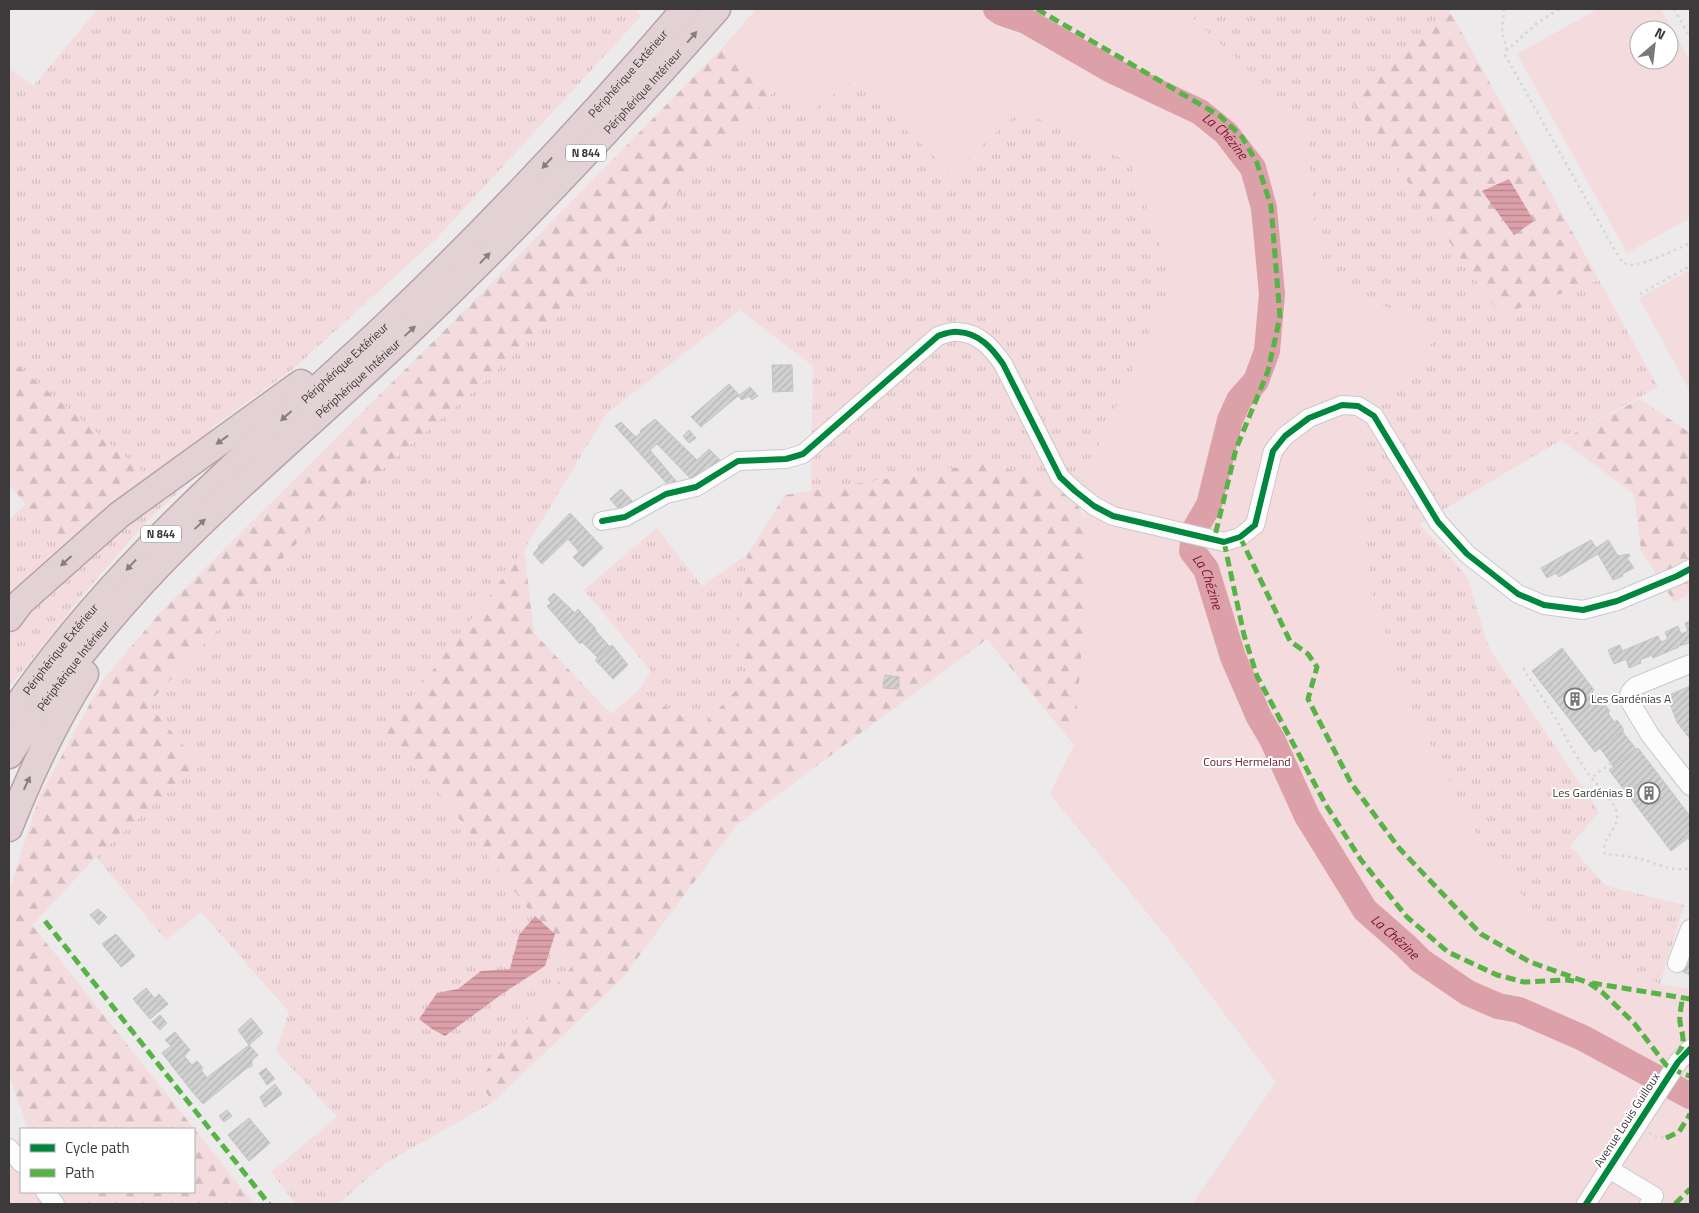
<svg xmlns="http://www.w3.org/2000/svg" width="1699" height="1213" font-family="'Titillium Web',sans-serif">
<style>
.grass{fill:url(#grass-tufts)}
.forest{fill:url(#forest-firs)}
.green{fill:#f3dbde;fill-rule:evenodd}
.water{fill:url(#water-rules)}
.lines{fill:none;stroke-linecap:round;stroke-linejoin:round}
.river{stroke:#dca0a9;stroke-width:26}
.building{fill:url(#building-hatch);stroke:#c5c4c4}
.minor-casing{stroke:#cac8c9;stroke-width:20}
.highway-casing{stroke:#b6a3a7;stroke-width:29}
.path{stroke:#d6d5d5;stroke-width:2.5;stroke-dasharray:2.5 4;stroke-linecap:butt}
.minor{stroke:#fcfcfc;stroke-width:18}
.highway{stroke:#e2d1d5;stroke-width:26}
.quiet{stroke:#57b346;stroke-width:5;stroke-dasharray:10 5;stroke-linecap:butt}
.cycleway-casing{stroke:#fff;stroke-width:9}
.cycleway{stroke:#00873e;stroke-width:6}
.oneway{fill:#877e80}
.labels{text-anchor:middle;stroke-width:4;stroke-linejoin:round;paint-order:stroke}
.shield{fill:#fff;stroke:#767575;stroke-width:1}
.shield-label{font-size:11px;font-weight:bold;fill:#3c3a3a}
.street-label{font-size:12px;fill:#3c3a3a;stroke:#fff}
.poi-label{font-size:12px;fill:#3c3a3a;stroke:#fff;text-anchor:start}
.park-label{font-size:12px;fill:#601327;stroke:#fff}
.water-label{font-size:14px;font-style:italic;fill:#791331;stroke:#fff}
</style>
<defs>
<pattern id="grass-tufts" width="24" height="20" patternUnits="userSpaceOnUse" patternTransform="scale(1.25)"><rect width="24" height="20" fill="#f3dbde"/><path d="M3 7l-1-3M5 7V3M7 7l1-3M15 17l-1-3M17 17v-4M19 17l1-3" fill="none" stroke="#d1bdbf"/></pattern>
<pattern id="forest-firs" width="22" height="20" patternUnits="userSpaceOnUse" patternTransform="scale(1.25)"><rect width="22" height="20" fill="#f3dbde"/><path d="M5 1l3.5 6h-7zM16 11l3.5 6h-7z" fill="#d1bdbf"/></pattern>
<pattern id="water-rules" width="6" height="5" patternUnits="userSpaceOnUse" patternTransform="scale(1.25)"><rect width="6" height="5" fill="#dca0a9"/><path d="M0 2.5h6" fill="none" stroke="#b4838b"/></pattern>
<pattern id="building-hatch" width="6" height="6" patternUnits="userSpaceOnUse" patternTransform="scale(1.25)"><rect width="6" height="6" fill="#d2d1d1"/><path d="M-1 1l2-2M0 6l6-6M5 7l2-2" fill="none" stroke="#b5b4b4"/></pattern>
</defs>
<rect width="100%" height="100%" fill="#eceaeb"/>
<g class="grass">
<polygon points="98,9 635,9 641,16 436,239 293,369 211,428 228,447 147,521 85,592 9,688 9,520 26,504 58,543 145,474 9,358 9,69 33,86"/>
<polygon points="1183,9 1449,9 1451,13 1353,101 1500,315 1599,280 1658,387 1561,440 1419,524 1467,576 1489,648 1599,812 1570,846 1606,886 1684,905 1660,984 1585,955 1534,910 1483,847 1404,692 1370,590 1360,429 1443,330 1353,294 1317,260 1307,126"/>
<polygon points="854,79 952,173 1020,110 1131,163 1173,280 1082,483 1072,495 990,462 811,491 813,366 740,310 606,414 524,550 382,737 435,787 572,966 478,1081 493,1102 384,1164 338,1204 296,1204 271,1172 337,1117 276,1051 289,1012 201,912 166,940 96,857 198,764 148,705 308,531 474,391 612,265 775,90 804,117"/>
<polygon points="657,528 702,586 747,555 736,652 749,676 701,728 639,690 651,671 584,590"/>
</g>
<g class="forest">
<polygon points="1451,13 1599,280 1500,315 1352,101"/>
<polygon points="726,44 775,90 612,265 474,391 308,531 148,704 199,764 96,857 32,925 254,1204 88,1204 78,1192 194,1192 194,1129 28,1129 9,1074 9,891 39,798 102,681 159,614 467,308"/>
<polygon points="9,358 145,474 58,543 9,484"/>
<polygon points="1640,399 1690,433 1690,594 1674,602 1641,550 1634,494 1561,440"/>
<polygon points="990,462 1072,495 1151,641 1276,1082 1167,937 1050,794 1074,745 987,639 736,826 621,980 493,1102 478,1081 572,966 435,787 382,737 524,550 534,633 611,714 639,690 701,728 749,676 736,652 747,555 785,495"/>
</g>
<g class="green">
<polygon points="756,9 1183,9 1307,126 1317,260 1353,294 1443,330 1360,429 1370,589 1404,692 1483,847 1534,910 1585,955 1660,984 1690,989 1690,1204 1192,1204 1276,1082 1167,937 1050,794 1074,745 1089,556 1082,483 1173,280 1131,163 1020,110 952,174 854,79 804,117 726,44"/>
<path d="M1598 9H1661L1690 61V218L1627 253 1517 54ZM1639 30H1669V60H1639Z"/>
<polygon points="1690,270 1690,391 1639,298"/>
<polygon points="21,1138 21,1192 78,1192 88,1204 9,1204 9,1148"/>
</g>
<g class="water">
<polygon points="1509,179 1534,221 1514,235 1482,191"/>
<polygon points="535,916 555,934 545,966 502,994 445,1036 432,1029 419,1019 437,993 458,989 481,971 510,969 519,935"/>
</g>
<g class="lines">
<path class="river" id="s1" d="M996 9 1002 13 1026 21 1111 70 1200 112 1226 133 1253 168 1264 208 1272 294 1267 351 1256 381 1239 400 1230 420 1209 505 1195 529 1192 551 1206 569 1233 657 1259 717 1272 739 1307 816 1365 910 1406 946 1421 961 1468 993 1498 1006 1519 1010 1583 1038 1690 1096"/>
</g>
<g class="building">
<polygon points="772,365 792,365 793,391 773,392"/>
<polygon points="729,384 739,395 701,427 691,417"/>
<polygon points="750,387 758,396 752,400 749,396 742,400 738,396"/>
<polygon points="655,419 697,460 709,449 720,460 695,483 657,444 650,450 676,481 670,487 615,426 621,422 636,437 641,432 640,431"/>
<polygon points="689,430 696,438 689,443 683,436"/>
<polygon points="621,489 635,504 624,515 610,499"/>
<polygon points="570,513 603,548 583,567 573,557 579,552 568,539 542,564 533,554 539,547 538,546"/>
<polygon points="1591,540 1596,548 1608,540 1618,556 1629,554 1630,556 1627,558 1634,568 1622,574 1623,576 1613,580 1598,554 1559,577 1556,573 1547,578 1541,568"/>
<polygon points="554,593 575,613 578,609 596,629 580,644 547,606 551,603 548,599"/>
<polygon points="1690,621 1690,643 1678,646 1679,647 1653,658 1652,655 1640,660 1641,663 1629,668 1626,659 1614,664 1608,650 1620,645 1622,651 1658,636 1661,642 1668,639 1665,632 1678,626 1681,634 1688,631 1685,623"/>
<polygon points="595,630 610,647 598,658 582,642"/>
<polygon points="612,645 628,665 613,679 595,660"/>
<polygon points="1562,648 1594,690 1592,692 1603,707 1605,705 1610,711 1608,713 1614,722 1617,720 1624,730 1595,752 1532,671"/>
<polygon points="885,675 899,677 899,688 897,689 883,688"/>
<polygon points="1690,686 1690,739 1677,722 1667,696"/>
<polygon points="1622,731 1636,749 1613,766 1600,748"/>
<polygon points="1638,748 1690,816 1690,841 1688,838 1671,851 1609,770"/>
<polygon points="98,909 107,917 99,925 90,915"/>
<polygon points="116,934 135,956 121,967 102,944"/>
<polygon points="1690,954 1690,975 1683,972"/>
<polygon points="146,988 163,1008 150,1019 133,999"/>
<polygon points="159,994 168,1004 163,1008 155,998"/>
<polygon points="160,1015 167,1023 160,1030 152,1022"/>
<polygon points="251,1018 263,1033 249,1045 238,1030"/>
<polygon points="175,1032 190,1050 184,1056 192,1065 197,1061 203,1068 201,1070 207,1078 191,1090 162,1053 171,1046 165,1040"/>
<polygon points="249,1045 258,1055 252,1060 252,1066 247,1068 203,1104 191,1090"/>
<polygon points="266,1068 275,1079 267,1085 259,1073"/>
<polygon points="275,1084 282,1094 265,1107 260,1097"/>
<polygon points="227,1110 232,1116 224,1122 219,1116"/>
<polygon points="249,1118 270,1143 249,1161 228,1135"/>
</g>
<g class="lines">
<g class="minor-casing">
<g id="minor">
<path d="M602 521 625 517 666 494 696 487 738 461 786 459 803 454 938 336C944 334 952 331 958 332 979 333 992 348 1003 364L1060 477 1075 491 1094 506 1113 516 1224 542 1240 537 1255 525 1273 451 1285 436 1309 418 1342 405 1358 406 1374 416 1438 522 1467 554 1518 594 1544 605 1583 610 1617 601 1677 576 1690 569"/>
<path d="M1690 664 1636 686C1631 690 1628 693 1629 700L1650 735 1690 786"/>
<polyline points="1677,963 1690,929"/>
<polyline points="9,1148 21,1163"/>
<polyline points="1609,1169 1654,1196 1649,1204"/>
<polyline points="45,1192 55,1204"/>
<polyline points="1586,1204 1678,1062 1690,1049"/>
</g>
</g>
<g class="highway-casing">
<g id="highway">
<polyline points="9,618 21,602 119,515 301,383"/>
<path id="s2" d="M9 718C110 567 248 454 380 331 488 229 589 121 685 9"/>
<path id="s3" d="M9 755C54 686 106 620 163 561 244 478 334 404 417 324 522 224 621 118 717 9"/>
<path d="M9 828C30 775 54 723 85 674"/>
</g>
</g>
<g class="path">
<polyline points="1504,9 1502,32 1507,50"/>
<path d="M1559 9 1536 24 1507 50 1505 55 1618 256C1622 261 1624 264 1630 265 1642 266 1679 248 1690 243"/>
<polyline points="1674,9 1690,37"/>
<polyline points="1640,294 1690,266"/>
<polyline points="1523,668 1558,722 1572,749 1591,778"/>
<path d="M1611 763 1591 778C1600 787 1611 798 1616 810 1623 828 1599 838 1605 854 1616 855 1626 856 1637 858 1655 862 1671 873 1690 868"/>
<polyline points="1649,1133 1654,1136 1666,1138"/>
</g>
<use href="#minor" class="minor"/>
<use href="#highway" class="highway"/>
<g class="quiet">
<polyline points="1037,9 1220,116 1242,137 1257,163 1271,206 1280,317 1268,371 1236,449 1214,540"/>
<polyline points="1240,537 1290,641 1308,654 1317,667 1308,699 1351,783 1399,848 1481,934 1530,962 1589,983 1603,993 1634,1023 1666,1065 1683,1074 1690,1076"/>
<polyline points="1224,542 1244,635 1257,676 1326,805 1361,860 1407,917 1448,952 1497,975 1524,982 1566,980 1574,981"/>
<polyline points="45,921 269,1204"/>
<polyline points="1592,983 1690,999"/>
<path d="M1677 1055C1687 1043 1682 1035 1680 1022 1679 1014 1682 1005 1682 998"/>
<polyline points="1666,1138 1679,1132 1690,1114"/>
<polyline points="1675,1204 1690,1189"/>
</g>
<g class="cycleway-casing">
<g id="cycleway">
<path d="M602 521 625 517 666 494 696 487 738 461 786 459 803 454 938 336C944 334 952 331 958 332 979 333 992 348 1003 364L1060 477 1075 491 1094 506 1113 516 1224 542 1240 537 1255 525 1273 451 1285 436 1309 418 1342 405 1358 406 1374 416 1438 522 1467 554 1518 594 1544 605 1583 610 1617 601 1677 576 1690 569"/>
<polyline points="1586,1204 1678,1062 1690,1049"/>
</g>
</g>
<use href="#cycleway" class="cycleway"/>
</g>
<defs><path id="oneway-solid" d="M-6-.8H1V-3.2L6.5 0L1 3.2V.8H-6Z" transform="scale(1.25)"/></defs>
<g class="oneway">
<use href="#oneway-solid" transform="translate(692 37) rotate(-49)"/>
<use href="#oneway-solid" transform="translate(547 163) rotate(133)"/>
<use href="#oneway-solid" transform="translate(485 258) rotate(-46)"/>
<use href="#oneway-solid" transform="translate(410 331) rotate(-43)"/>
<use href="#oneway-solid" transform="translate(286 416) rotate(138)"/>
<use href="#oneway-solid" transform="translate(222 440) rotate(144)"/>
<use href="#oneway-solid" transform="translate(200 524) rotate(-43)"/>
<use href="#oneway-solid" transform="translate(66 561) rotate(138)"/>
<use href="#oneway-solid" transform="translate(131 565) rotate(133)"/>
<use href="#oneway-solid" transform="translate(27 783) rotate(-65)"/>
</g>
<defs>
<g id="building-ring" transform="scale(1.125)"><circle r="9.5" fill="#fff" stroke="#7a7878" stroke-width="1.5"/><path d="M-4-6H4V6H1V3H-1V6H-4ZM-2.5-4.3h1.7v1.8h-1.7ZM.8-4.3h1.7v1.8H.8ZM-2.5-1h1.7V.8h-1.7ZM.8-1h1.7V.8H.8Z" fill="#7a7878"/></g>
</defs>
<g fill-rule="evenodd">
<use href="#building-ring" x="1575" y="699"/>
<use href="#building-ring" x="1649" y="793"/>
</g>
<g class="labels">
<g class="shield">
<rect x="566" y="144.5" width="40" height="17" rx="4"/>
<rect x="141" y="525.5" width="40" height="17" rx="4"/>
</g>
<g class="shield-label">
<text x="586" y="157">N 844</text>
<text x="161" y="538">N 844</text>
</g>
<g class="street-label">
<text dy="4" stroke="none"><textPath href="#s2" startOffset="895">Périphérique Extérieur</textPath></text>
<text dy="4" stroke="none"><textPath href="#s3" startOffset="920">Périphérique Intérieur</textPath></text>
<text dy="4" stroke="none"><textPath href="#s2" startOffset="490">Périphérique Extérieur</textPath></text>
<text dy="4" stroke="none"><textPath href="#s3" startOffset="515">Périphérique Intérieur</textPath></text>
<text dy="4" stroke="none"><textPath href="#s2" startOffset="86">Périphérique Extérieur</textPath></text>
<text dy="4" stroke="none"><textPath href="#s3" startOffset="110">Périphérique Intérieur</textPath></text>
<text transform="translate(1627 1120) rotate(-57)" y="4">Avenue Louis Guilloux</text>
</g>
<g class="poi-label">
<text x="1591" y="703">Les Gardénias A</text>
<text x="1633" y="797" text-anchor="end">Les Gardénias B</text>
</g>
<g class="park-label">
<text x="1247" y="766">Cours Hermeland</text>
</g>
<g class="water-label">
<text dy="5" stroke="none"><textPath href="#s1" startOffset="264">La Chézine</textPath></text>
<text dy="5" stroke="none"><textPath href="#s1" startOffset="744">La Chézine</textPath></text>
<text dy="5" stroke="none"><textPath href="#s1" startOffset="1150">La Chézine</textPath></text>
</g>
</g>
<rect width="1699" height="1213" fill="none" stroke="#3c3a3a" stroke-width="20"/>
<rect x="20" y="1128" width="175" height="65" fill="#ffffff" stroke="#b1b0b0"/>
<rect x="30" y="1144" width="25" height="8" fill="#00873e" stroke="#b1b0b0"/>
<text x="65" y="1153" font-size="15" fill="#3c3a3a">Cycle path</text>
<rect x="30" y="1169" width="25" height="8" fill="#57b346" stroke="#b1b0b0"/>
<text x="65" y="1178" font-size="15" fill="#3c3a3a">Path</text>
<g transform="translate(1654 45) rotate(28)"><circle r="24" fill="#ffffff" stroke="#b1b0b0"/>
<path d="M0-4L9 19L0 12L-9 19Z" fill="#7a7878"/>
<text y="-8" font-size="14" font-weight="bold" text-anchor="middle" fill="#3c3a3a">N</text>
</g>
</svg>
